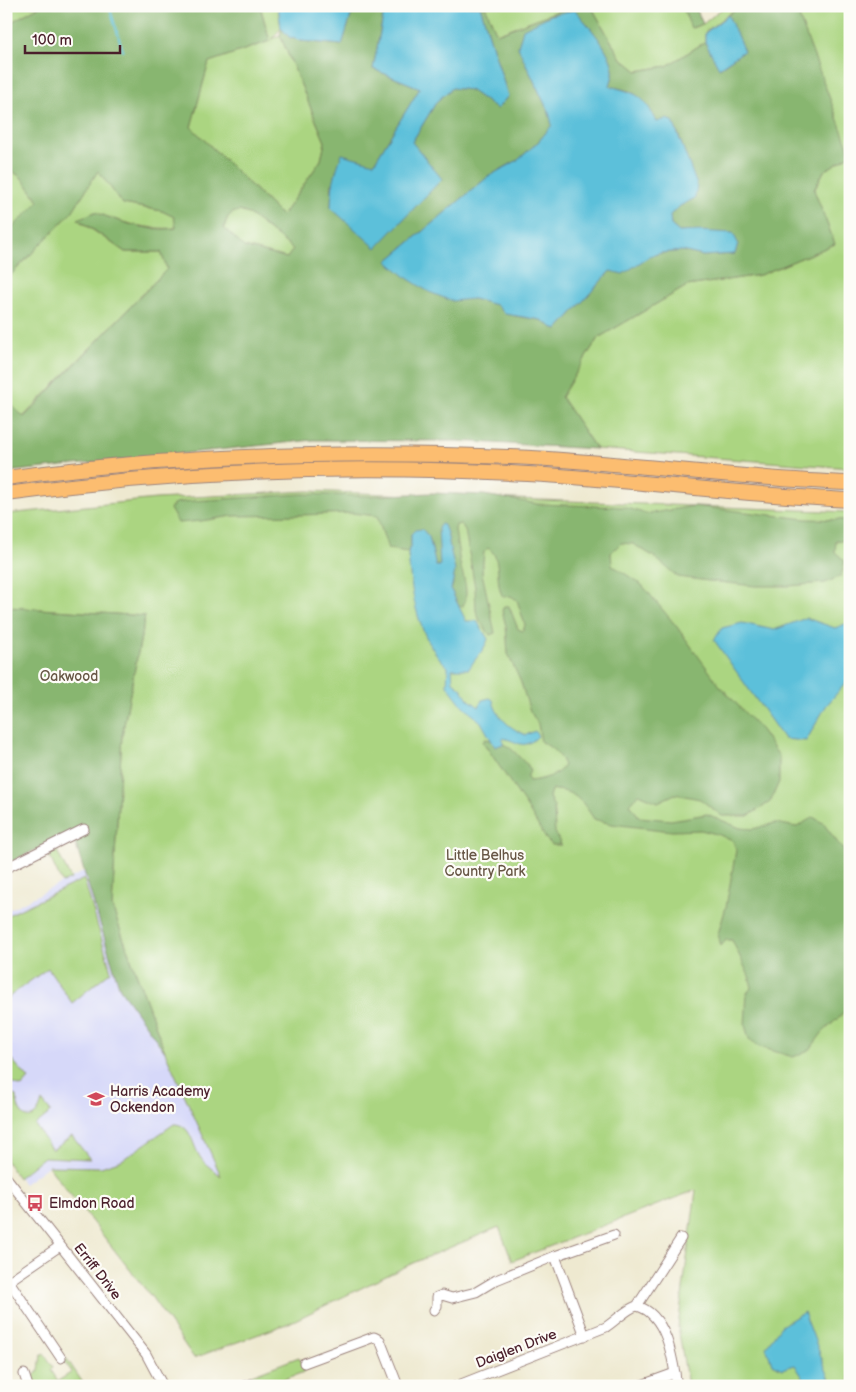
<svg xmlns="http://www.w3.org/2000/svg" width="856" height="1392" font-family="'Balsamiq Sans',sans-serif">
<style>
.built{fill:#d6d8f9}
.green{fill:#abd581;stroke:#7a7a56}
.forest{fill:#88b66f;stroke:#696a4d;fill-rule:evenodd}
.water{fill:#5cc0da;stroke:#537082}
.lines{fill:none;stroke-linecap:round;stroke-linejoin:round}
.stream{stroke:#5cc0da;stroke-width:2}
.minor-casing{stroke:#9c847e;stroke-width:11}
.highway-casing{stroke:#9c847e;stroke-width:16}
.minor{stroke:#fff;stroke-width:9}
.highway{stroke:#fcbd6f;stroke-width:14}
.labels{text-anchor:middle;stroke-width:4.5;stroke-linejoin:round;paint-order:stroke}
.park-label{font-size:14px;fill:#675645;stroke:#fdfcf7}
.poi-label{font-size:14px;fill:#4a1f2b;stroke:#fdfcf7;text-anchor:start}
.street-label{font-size:14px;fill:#4a1f2b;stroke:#fdfcf7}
</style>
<rect width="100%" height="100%" fill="#fdfcf7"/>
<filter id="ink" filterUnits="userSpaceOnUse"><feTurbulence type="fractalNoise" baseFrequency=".02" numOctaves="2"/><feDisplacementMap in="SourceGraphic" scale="10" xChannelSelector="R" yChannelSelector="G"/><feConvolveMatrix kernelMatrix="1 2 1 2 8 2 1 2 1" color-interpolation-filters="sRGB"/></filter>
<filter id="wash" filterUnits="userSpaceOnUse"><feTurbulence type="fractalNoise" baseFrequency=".0096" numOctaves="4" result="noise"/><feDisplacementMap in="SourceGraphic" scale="20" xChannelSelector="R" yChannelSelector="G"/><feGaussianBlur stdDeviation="1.12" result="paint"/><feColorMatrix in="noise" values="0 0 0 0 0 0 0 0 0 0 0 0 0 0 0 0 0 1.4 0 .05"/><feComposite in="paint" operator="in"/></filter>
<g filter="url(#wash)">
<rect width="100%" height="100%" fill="#eee9d0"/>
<polygon class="built" points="89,869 118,950 222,1177 194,1358 153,1299 48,1166 24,1184 6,1161 6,911"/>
<g class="green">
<polygon points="6,6 40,6 6,25"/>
<polygon points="260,6 278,6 281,28 272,39 280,35 325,142 321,160 282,216 191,127 209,62 270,41"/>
<polygon points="485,6 571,6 496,34"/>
<polygon points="591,6 682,6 692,28 703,24 725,6 739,6 705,32 705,42 667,66 637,71 620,57"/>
<polygon points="764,6 850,6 850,153"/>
<polygon points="850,155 850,468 596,449 561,397 598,338 687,286 760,275 835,244 814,191 824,171"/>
<polygon points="6,167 21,177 39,201 6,234"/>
<path d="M98 170 123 204 162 211 175 217 176 228C146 230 122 223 95 212L78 220 125 252H162L167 269 23 417 6 400V280L72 212Z"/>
<path d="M239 211 249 214 294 249 287 258 244 247 224 228C227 218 228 213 239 211Z"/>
<path d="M308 491 850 512V1386H688L678 1327 696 1190 512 1261 499 1227 413 1263 289 1323 194 1358 153 1299 48 1166 101 1167 122 1160 174 1124C191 1124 192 1144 200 1157 204 1164 215 1171 221 1176L165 1052 112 907 122 735 145 616 8 607 6 608V514L156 499Z"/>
<polygon points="55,847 71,879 62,883 47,851"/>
<polygon points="84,879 111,971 72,1003 48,968 6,999 6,916"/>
<polygon points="6,1053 29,1079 22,1087 6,1081"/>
<path d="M6 1093 17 1096C16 1117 35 1129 42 1101L51 1112 35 1125 52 1150 72 1136 90 1159 44 1157 18 1178 6 1161Z"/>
<polygon points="44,1353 53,1367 51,1370 58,1381 72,1372 64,1361 67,1359 85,1386 30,1386 29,1382 39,1370 41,1355"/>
<polygon points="299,1357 304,1372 265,1386 253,1386 249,1376"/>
</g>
<g class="forest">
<path d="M40 6H260L270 41 209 62 191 127 282 216 321 160 325 142 280 35 281 28 289 37 301 41 342 45 354 6H385L373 69 420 88 374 163 332 184 331 208 412 142 437 101 452 88 470 90 497 109 508 96 480 6H485L497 34 571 6H591L620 57 637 71 667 66 705 42 720 68 743 51 728 15 739 6H795L850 152V155L824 171 814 190 835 244 760 275 687 286 598 338 561 397 596 449 457 441 313 440 6 472V400L24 417 167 269 161 252H125L78 219 95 212C120 222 148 232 176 228L174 217 162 211 123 204 98 171 72 212 6 280V234L39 201 21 177 6 167V25ZM575 10C588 26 611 50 613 70 614 75 611 81 610 86L633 92 657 122 677 130 686 157 695 198 680 206 670 215 671 225 679 232 699 231 738 243 735 254 703 256 682 251 661 253 650 256 638 263 610 271 557 330 541 320 515 316 497 305 473 299 387 261 489 176 518 160 539 141 553 125 549 113 518 47ZM239 211 249 214 293 249 287 258 244 247 224 228C227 218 228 213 239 211Z"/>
<polygon points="682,6 695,6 703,24 691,28"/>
<path d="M431 493 484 495 538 504 624 507 647 514 694 506 806 519 850 520V542L836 540 835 552 845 561 841 576 825 583 789 586H755L709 581 678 577 653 556 633 544 621 543 611 553 612 565 642 585 677 627 720 686 761 730 779 756V782L770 802 748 816H722L700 799 675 794 658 802 639 794 630 804 639 817 671 820 707 814 740 828 753 829 775 823 797 827 813 817 823 823 850 859V1007L822 1033 809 1051 793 1057 760 1047 749 1039 745 1025 747 993 752 987 749 976 732 940H726L721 946 718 934 726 907 736 850 734 842 720 835 701 830 672 831 611 824 594 819C583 802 574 789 551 790L549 797 554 807 555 832 561 845H552L546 839 527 807 483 742 485 739 492 740 495 746 503 744C515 749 519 759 528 765L530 771 527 777 529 781C541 780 559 776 564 765 559 754 552 747 541 742L538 724 530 711 520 680 508 654 506 626 502 611 504 606H509L518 629 523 631 525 625 517 600 511 596 503 597C494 582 503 557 488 548L484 552 482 573 495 633 490 635 480 621 476 611 475 588 465 530 461 524 456 525 455 530C457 541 458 552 460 563 463 578 470 591 463 606L459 607 451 590 453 584 447 533 441 553V566H436L429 537 411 534V544L408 552 388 549 377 516 352 513 301 515 233 516 201 521 178 523 170 509 175 503 191 501 303 494 369 496Z"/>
<polygon points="8,607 145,616 122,735 112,907 165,1052 120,989 72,832 6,864 6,608"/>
</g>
<g class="water">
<polygon points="278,6 354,6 342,45 301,41 289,37 281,28"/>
<path d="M385 6H480L508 96 497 109 470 90 452 88 437 101 412 142 442 179 376 248 331 208C331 188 335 172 342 154L374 163 420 88 373 69Z"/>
<path d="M575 10C588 25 611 50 613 70 614 75 611 81 610 86 639 94 643 95 657 122L666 119 673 121 697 185 695 198 680 206 670 215 671 225 679 232 699 231 733 233 738 243 735 254 703 256 682 251 661 253 650 256 623 274 610 271 557 330 541 320 505 314 496 305 473 299 452 301 429 292 407 278 387 261 489 176 518 160 539 141 552 125 549 113 518 47 523 29 551 15Z"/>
<polygon points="728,15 744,51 719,68 705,42 705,33"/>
<path d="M441 524 444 525 447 533 455 571 451 590 466 621H477L488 639C484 651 475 658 469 669H452L453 682 462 689 468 699 479 707 482 700 490 698 493 700C496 717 511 729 526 735L535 731 538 736C523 751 520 742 503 738V744L495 747 481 722 463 706 447 685 448 667C417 639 411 592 408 552L411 544V534L415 530 422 529 429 537 436 566H440L438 528Z"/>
<polygon points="806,618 835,628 850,622 850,678 826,706 806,741 784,739 714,640 722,628 742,623 774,630"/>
<polygon points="804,1312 832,1385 831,1386 808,1386 795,1365 782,1369 772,1364 766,1347 781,1326"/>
</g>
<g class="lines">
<polyline class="stream" points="109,6 123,51"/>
</g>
</g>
<g filter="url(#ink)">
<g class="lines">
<g class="minor-casing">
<g id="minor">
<polyline points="6,868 84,829"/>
<polyline points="6,1177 146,1354 163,1386"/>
<polyline points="555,1256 585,1336"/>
<polyline points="9,1281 61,1358"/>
<polyline points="6,1283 60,1246"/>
<path d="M637 1306C667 1314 673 1360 677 1386"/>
<polyline points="434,1310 437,1306 437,1297 442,1295 452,1298 476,1292 496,1280 555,1256 614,1235"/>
<polyline points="304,1363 374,1337 380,1340 398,1386"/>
<polyline points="24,1374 28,1386"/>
<polyline points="245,1386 251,1384"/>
<path d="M456 1386 606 1327C614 1322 629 1307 637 1306L681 1238"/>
<polyline points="639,1386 675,1373"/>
</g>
</g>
<g class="highway-casing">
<g id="highway">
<path d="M6 478C181 454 356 450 532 458 638 464 744 479 850 483"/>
<path d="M6 494C179 470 354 464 528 474 635 480 742 495 850 500"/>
</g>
</g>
<use href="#minor" class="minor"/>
<use href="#highway" class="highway"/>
</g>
</g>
<defs>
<g id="school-bare" transform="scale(1.35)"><path d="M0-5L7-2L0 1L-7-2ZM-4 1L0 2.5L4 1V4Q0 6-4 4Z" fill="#d1495b" stroke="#fdfcf7" stroke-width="2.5" paint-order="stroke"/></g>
<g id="bus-bare" transform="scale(1.35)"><path d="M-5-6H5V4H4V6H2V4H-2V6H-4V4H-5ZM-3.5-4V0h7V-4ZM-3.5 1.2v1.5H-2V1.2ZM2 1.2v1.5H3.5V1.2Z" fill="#d1495b" stroke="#fdfcf7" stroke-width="2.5" paint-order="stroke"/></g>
</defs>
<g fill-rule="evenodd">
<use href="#school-bare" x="96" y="1099"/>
<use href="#bus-bare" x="35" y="1203"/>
</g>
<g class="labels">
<g class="park-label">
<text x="69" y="681">Oakwood</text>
<text x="485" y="860">Little Belhus<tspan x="485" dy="16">Country Park</tspan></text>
</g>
<g class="poi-label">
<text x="110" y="1096">Harris Academy<tspan x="110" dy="16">Ockendon</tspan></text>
<text x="49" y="1208">Elmdon Road</text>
</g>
<g class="street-label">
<text transform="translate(98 1271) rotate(52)" y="5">Erriff Drive</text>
<text transform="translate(516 1348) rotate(-21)" y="5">Daiglen Drive</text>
</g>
</g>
<rect width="856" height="1392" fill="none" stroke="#fdfcf7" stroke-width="25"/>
<path d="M25 45v8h95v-8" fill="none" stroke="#4a1f2b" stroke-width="2.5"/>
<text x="32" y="45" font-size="15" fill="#4a1f2b" stroke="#fdfcf7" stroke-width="4" paint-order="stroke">100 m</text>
</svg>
